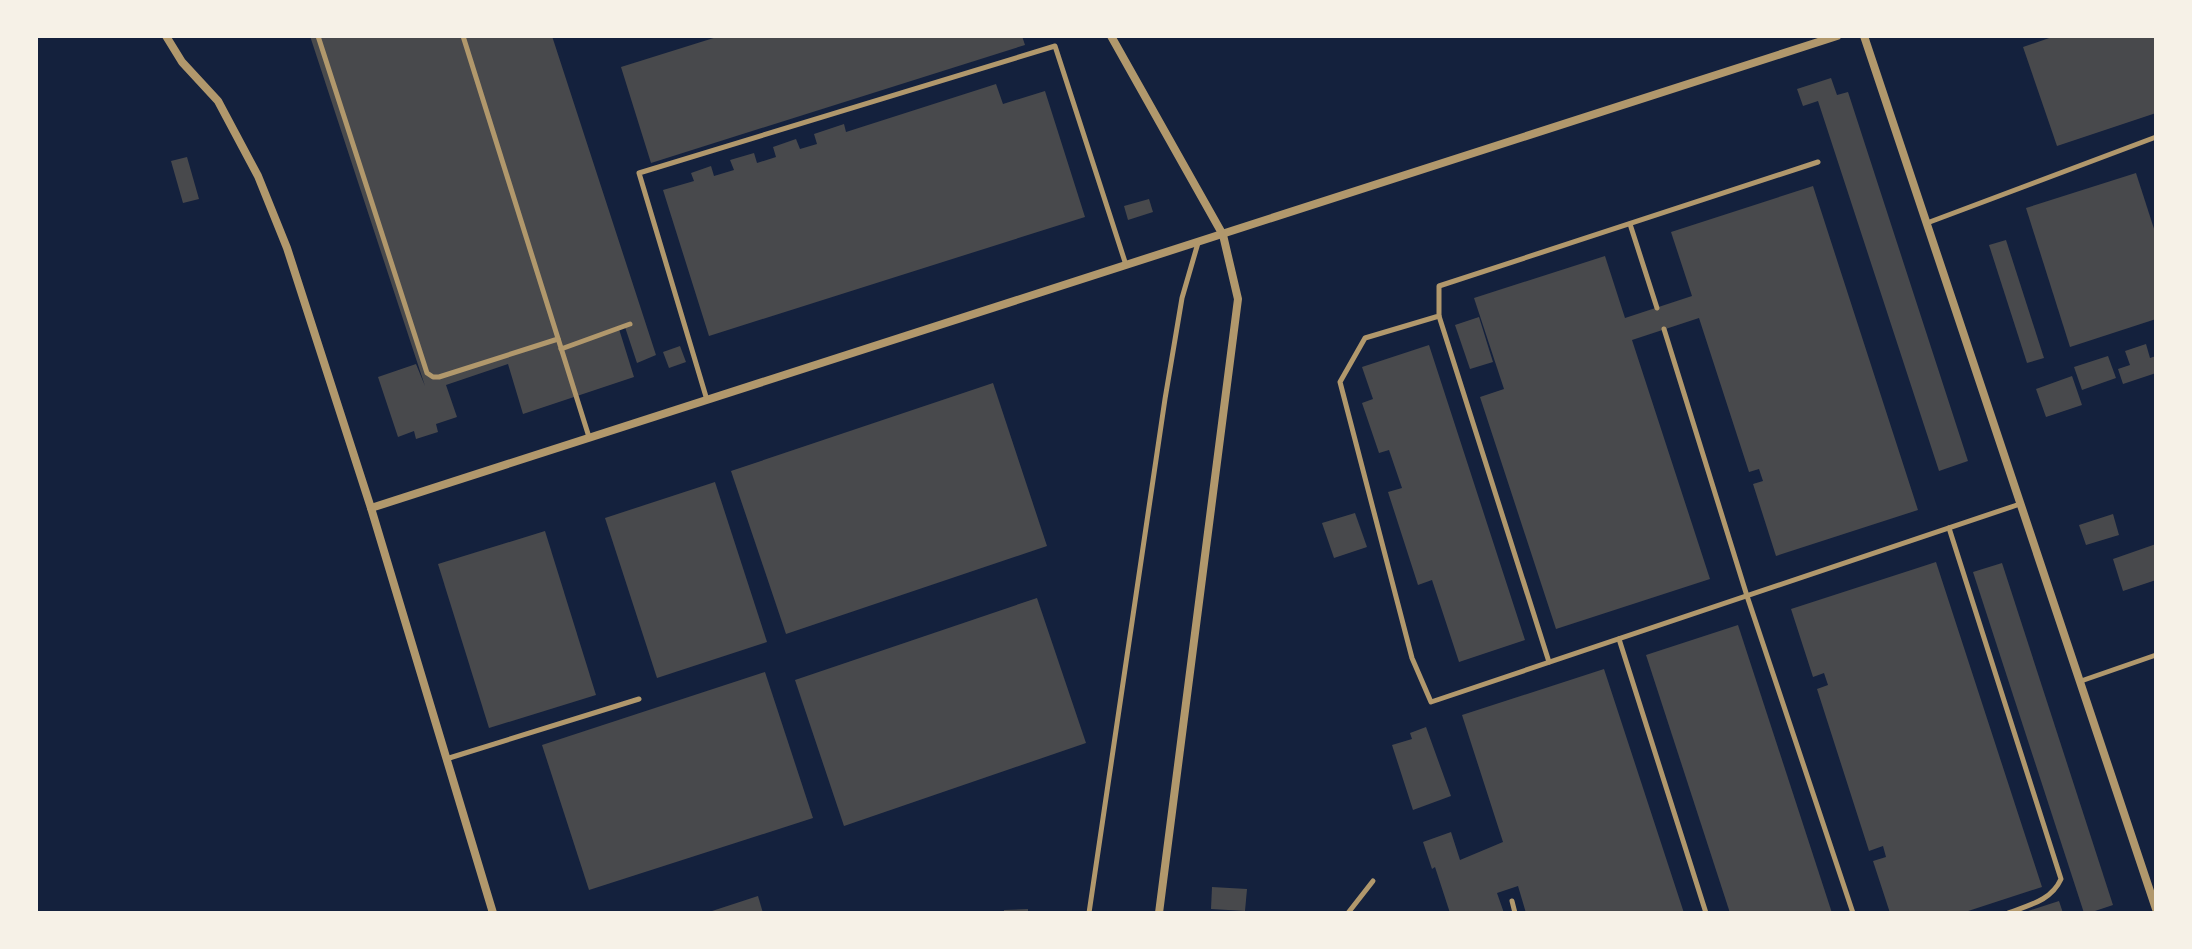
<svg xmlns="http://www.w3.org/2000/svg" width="2192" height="949" font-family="'Asap Condensed',sans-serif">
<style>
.building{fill:#48494c}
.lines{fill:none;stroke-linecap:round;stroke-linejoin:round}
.service{stroke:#b1986c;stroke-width:5}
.minor{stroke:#b1986c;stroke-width:8}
</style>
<rect width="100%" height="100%" fill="#14213d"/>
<g class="building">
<polygon points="310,36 552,36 656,355 637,363 625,327 619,329 634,377 523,414 508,364 446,385 457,417 436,424 438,432 416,439 414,431 398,437 378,377 416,364 425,386"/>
<polygon points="720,36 1022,36 1025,45 651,163 621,67"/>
<polygon points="2055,36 2156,36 2156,113 2057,146 2023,47"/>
<polygon points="1831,78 1837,95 1848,92 1968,461 1939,471 1818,101 1803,106 1797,89"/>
<polygon points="996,84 1003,104 1045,91 1085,217 709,336 663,190 694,181 691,173 711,166 714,176 734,170 730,160 754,153 757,163 776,157 773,147 796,139 800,149 817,144 814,134 844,124 846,132"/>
<polygon points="187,157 199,199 183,203 171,161"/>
<polygon points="2136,173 2156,235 2156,319 2070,347 2026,208"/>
<polygon points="1813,186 1918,510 1776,556 1753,484 1763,481 1759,469 1749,472 1699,318 1632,340 1710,579 1556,629 1480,397 1504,389 1474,298 1605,256 1625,318 1692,296 1671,232"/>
<polygon points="1149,199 1153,212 1128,220 1124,206"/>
<polygon points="2006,240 2044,358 2027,363 1989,245"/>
<polygon points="1479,317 1493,362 1470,369 1455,325"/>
<polygon points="2146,344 2150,358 2156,356 2156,373 2123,384 2118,369 2130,365 2125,351"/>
<polygon points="1429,345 1525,640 1459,662 1432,580 1418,585 1388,492 1402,488 1389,450 1379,453 1362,403 1373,399 1362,367"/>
<polygon points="680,346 686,362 669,368 663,352"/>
<polygon points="2108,356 2116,378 2082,390 2074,367"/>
<polygon points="2072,376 2082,405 2046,417 2036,389"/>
<polygon points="993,383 1047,546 786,634 731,471"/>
<polygon points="715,482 767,642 657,678 605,518"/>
<polygon points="1355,513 1367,547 1334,558 1322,523"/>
<polygon points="2113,514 2119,535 2086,545 2079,525"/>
<polygon points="545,531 596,695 489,728 438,564"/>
<polygon points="2156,544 2156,580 2123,591 2113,559"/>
<polygon points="1936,562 2042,887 1962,913 1890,913 1873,861 1886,857 1883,846 1869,851 1817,689 1828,685 1824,673 1813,677 1791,609"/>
<polygon points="2002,563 2113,905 2089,913 2084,913 1973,572"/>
<polygon points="1037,598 1086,743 844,826 795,680"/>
<polygon points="1738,625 1832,913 1730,913 1646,655"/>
<polygon points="1604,669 1684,913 1526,913 1518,886 1497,893 1504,913 1450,913 1435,867 1432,869 1423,842 1451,832 1460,860 1503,842 1462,715"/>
<polygon points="765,672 813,818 589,890 542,745"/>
<polygon points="1426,727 1451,796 1413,810 1392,745 1412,739 1410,733"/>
<polygon points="1212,887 1247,889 1245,911 1211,909"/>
<polygon points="758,896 763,913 709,913 709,912"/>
<polygon points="2059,901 2063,913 2025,913 2025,912"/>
<polygon points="1028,909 1028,913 1004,913 1004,910"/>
</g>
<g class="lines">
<g class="service">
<polyline points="318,36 427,373 433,377 439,377 558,339"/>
<polyline points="463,36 589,437"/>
<polyline points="1818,162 1439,286 1439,316 1365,338 1340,382 1412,658 1431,702 2020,504"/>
<polyline points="1927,223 2156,137"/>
<polyline points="1630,224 1657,308"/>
<polyline points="1439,316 1549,662"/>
<polyline points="1664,329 1747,596 1853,913"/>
<polyline points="561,349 630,324"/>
<polyline points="707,400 639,173 1055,46 1126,265"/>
<path d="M1949 528 2061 879C2051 901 2029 905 2008 913"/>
<polyline points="1619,639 1706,913"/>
<polyline points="2081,681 2156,655"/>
<polyline points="446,759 639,699"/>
<polyline points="1512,901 1515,913"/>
<polyline points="1089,913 1165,399 1182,298 1198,243"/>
<polyline points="1348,913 1373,881"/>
</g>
<g class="minor">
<polyline points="166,36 182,62 218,101 258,176 287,248 371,508 493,913"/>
<polyline points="1111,36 1223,235 1238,299 1159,913"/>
<polyline points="1864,36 2156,909"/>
<polyline points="371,508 1837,36"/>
</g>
</g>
<rect width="2192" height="949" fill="none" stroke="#f6f1e7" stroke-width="76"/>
</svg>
